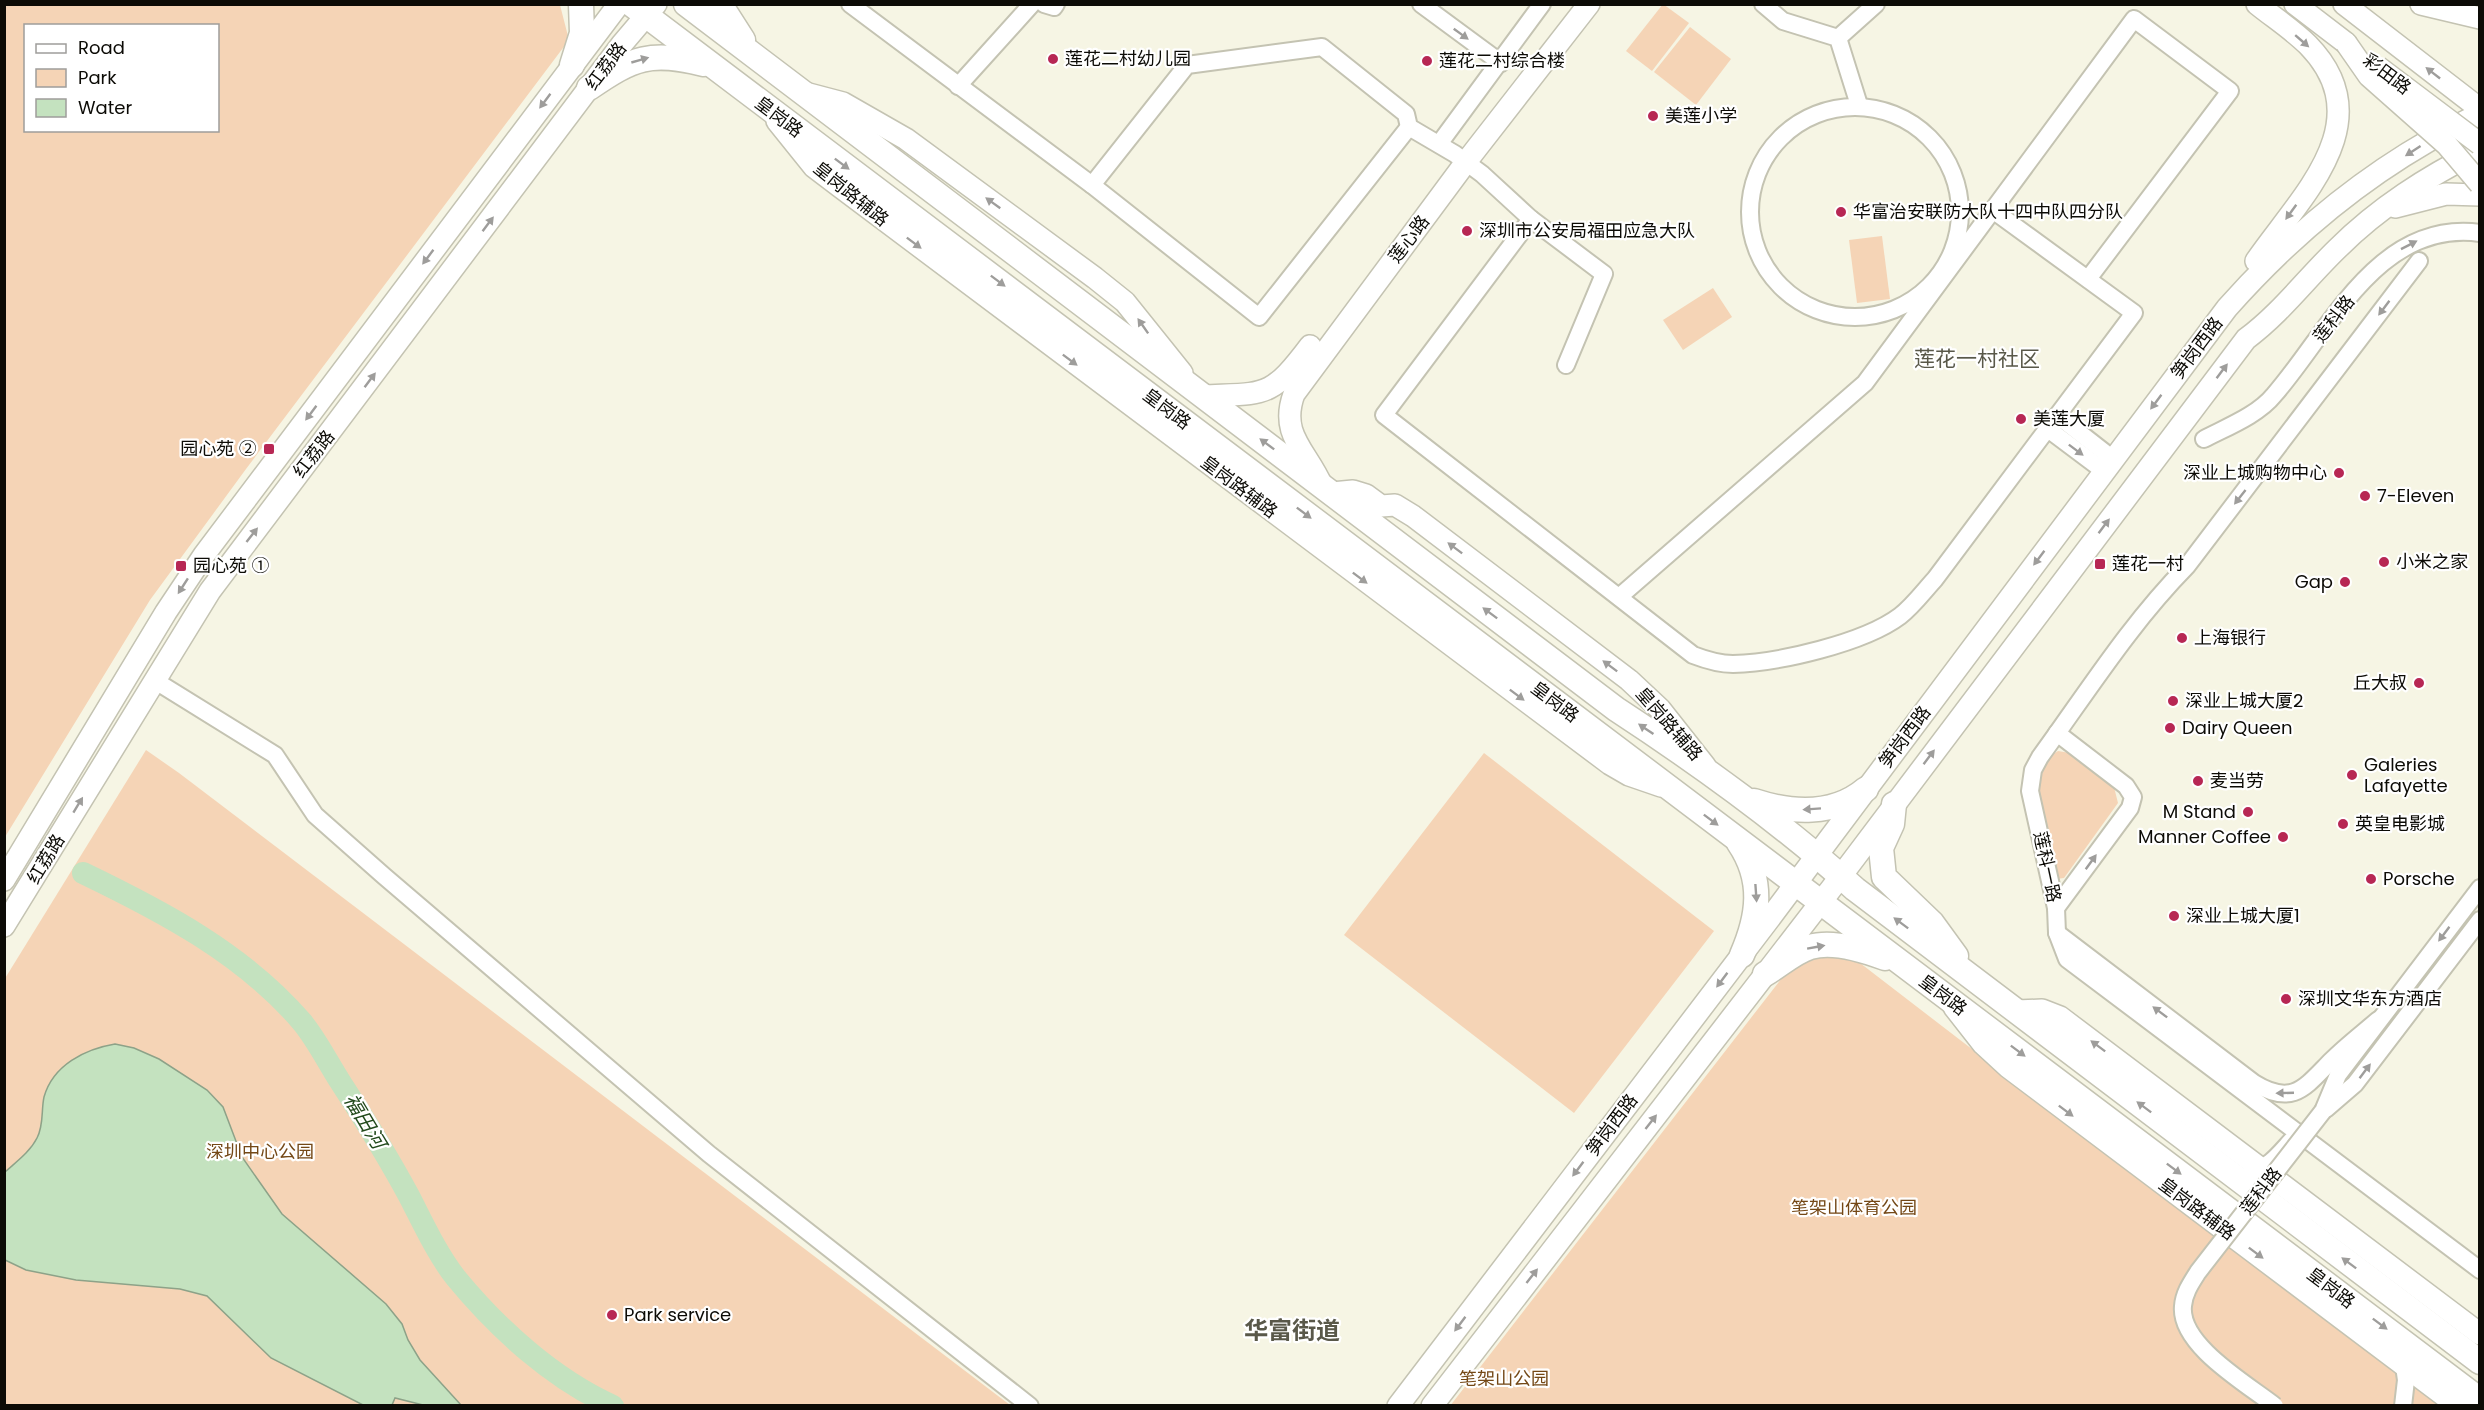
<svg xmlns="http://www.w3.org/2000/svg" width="2484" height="1410" font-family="Poppins,'Noto Sans SC',sans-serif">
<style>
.green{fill:#f5d4b6;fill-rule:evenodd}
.water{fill:#c4e2bf;stroke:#8da288;stroke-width:1.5}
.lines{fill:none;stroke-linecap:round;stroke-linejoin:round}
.river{stroke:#c4e2bf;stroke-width:22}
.minor-casing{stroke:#c4c3b2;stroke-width:20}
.major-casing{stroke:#c4c3b2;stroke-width:24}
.highway-casing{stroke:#c4c3b2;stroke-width:27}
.minor{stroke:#fff;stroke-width:16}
.major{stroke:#fff;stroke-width:21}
.highway{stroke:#fff;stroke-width:24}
.minor-bridge-casing{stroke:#c4c3b2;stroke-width:20;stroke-linecap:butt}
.major-bridge-casing{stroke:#c4c3b2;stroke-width:24;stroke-linecap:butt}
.minor-bridge{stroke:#fff;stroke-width:16}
.major-bridge{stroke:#fff;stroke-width:21}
.oneway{fill:#9e9d9b}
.poi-dot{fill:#b72754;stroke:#fff;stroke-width:2}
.labels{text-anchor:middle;stroke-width:4.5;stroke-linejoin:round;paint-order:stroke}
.poi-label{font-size:18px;fill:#0c0b06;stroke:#fff;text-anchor:start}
.street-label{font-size:18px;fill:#0c0b06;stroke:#fff}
.park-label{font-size:18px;fill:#744816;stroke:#fff}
.water-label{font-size:20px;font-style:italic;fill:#224a1c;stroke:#fff}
.quarter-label{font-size:21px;fill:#595849;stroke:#fff}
.district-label{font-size:24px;font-weight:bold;fill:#595849;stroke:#fff}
</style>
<rect width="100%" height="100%" fill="#f6f5e4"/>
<g class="green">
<polygon points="1663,4 1689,23 1652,71 1626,51"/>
<path d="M4 5H560L569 40 246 469 150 600 5 837ZM26 26H218V130H26Z"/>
<polygon points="1690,27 1731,59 1696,105 1654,72"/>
<polygon points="1882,236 1890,299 1857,303 1849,240"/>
<polygon points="1713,288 1732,317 1683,350 1663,320"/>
<polygon points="146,750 179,773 1010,1405 5,1405 4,980"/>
<path d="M2058 751 2070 753 2114 787 2118 803 2064 878 2056 879 2037 781C2041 769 2047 757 2058 751Z"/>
<polygon points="1484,753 1714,931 1574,1113 1344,935"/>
<polygon points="1806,954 1853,958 1860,963 2137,1176 2448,1406 1450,1406 1785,974"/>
</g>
<path class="water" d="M115 1044 134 1048 159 1059 207 1090 223 1107 242 1157 282 1214 386 1304 402 1324 408 1340 420 1360 461 1405H423L395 1398 392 1405H363L271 1358 207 1296 180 1289 76 1280 26 1270 5 1260V1172C16 1162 30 1152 37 1138 44 1125 41 1111 44 1097 53 1065 85 1049 115 1044Z"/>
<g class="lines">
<path class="river" d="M83 873C162 911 244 954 302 1022 317 1040 328 1063 341 1083 365 1120 388 1157 409 1196 423 1223 437 1254 456 1278 498 1329 553 1379 613 1406"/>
<g class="minor-casing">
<g id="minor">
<polyline points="850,4 1092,185 1259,317 1409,127"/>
<polyline points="1044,4 1054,7 1056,4"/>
<polyline points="1421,4 1501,63"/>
<polyline points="1763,4 1783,21 1838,38 1859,105"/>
<polyline points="1838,38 1876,4"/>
<polyline points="958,86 1032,4"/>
<circle cx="1855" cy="212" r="105"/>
<polyline points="1439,144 1542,4"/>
<polyline points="1092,185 1187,65 1322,47 1406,114 1409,127 1455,154 1482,174 1531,219 1604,274 1566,365"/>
<path d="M1531 219 1384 415 1693 655C1706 660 1719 664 1733 664 1778 663 1864 643 1900 616 1913 606 1924 591 1935 579L2134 313 1994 211"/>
<path d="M2419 261 2187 566C2130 624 2088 691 2040 757L2033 770 2030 791 2056 908 2057 933 2067 959 2480 1270"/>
<polyline points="2058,416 2113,459"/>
<polyline points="2048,429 2104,471"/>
<path d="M2204 439C2227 427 2258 415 2274 395 2330 331 2378 219 2480 233"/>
<polyline points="1619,597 1865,383 2134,19 2230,91 2088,279"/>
<polyline points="154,680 275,755 315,815 384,876 709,1154 1030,1406"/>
<polyline points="2056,908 2130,808 2133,797 2126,786 2057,733"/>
<path d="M2057 933 2254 1083C2293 1107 2305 1087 2332 1060 2346 1046 2363 1033 2378 1020"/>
<polyline points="2326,1109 2355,1084 2480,920"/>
<polyline points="2323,1111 2338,1075 2480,888"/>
<path d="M2251 1171C2269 1168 2279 1154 2291 1141"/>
<polyline points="2403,1406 2406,1380 2404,1366"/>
</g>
</g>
<g class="major-casing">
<g id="major">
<polyline points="2295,4 2346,43"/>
<polyline points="2344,4 2480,109"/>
<polyline points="2421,4 2480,18"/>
<polyline points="805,93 843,103 906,139 1095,278 1125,302 1182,373"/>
<polyline points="777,121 814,167 839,186 1610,764 1629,775 1661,786"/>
<polyline points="2395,207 2446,194 2480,195"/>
<path d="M2256 261C2300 197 2383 122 2308 45 2293 30 2273 17 2257 4"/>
<path d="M1203 396C1266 393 1270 399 1310 346"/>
<path d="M1322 486C1307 451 1279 435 1294 394L1466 162 1589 4"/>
<polyline points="1332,493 1353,491 1366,495 1381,506 1395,505 1413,516 1629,680 1660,709 1705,766"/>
<polyline points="4,880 166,612 204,555 619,4"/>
<polyline points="4,926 210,591 622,44 656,4"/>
<polyline points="1954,1007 1983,1044 2008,1067 2458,1406"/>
<polyline points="2017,1011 2042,1010 2060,1017 2480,1334"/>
<path d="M1398 1406 1773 914 2227 308C2298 228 2382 160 2480 114"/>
<path d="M1432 1406 1841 876 2246 339C2281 313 2306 279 2337 249 2379 207 2427 177 2480 150"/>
</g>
</g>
<g class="highway-casing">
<g id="highway">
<polyline points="631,4 2480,1400"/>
<path d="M686 4 1616 709C1700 764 1781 822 1855 889L2480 1362"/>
<polyline points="720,4 743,40"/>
<polyline points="572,65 582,33 581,4"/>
<path d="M589 88C634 57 650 51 704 64"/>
<path d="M1754 801C1791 813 1834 816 1866 789"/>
<polyline points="1894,804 1892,824 1881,848 1884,877 1932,923 1956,956"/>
<path d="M1739 843C1764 880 1759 916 1742 955"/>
<path d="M1765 974C1779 966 1794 952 1810 947 1833 940 1864 950 1885 958"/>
</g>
</g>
<use href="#minor" class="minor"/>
<use href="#major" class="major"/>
<use href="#highway" class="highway"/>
<g class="minor-bridge-casing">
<path id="minor-bridge" d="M2275 1406C2247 1384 2179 1345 2183 1306 2184 1293 2191 1283 2198 1272L2323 1111"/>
</g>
<g class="major-bridge-casing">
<g id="major-bridge">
<polyline points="2346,43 2369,76 2447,145 2480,184"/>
<polyline points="2378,67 2480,144"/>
</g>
</g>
<use href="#minor-bridge" class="minor-bridge"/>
<use href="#major-bridge" class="major-bridge"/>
</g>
<defs><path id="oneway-solid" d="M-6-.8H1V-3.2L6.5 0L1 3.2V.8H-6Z" transform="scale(1.5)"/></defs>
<g class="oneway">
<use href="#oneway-solid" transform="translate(1461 34) rotate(36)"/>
<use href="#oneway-solid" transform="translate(2302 41) rotate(41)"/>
<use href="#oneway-solid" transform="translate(640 60) rotate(-16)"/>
<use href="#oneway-solid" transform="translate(2433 73) rotate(-142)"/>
<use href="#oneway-solid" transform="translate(545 101) rotate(127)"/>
<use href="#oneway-solid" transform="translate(2413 151) rotate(147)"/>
<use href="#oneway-solid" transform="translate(842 164) rotate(37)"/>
<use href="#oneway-solid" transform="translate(993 203) rotate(-144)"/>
<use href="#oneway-solid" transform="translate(2291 212) rotate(126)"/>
<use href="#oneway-solid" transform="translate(488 224) rotate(-53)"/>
<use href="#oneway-solid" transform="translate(914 243) rotate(37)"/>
<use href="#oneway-solid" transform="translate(2409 245) rotate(-27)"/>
<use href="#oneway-solid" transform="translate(428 257) rotate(127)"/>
<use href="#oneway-solid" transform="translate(998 281) rotate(37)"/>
<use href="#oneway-solid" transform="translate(2384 308) rotate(127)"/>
<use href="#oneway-solid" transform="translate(1143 326) rotate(-125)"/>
<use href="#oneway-solid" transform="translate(1070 360) rotate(37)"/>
<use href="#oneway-solid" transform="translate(2222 371) rotate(-53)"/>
<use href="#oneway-solid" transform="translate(370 380) rotate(-53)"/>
<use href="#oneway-solid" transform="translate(2156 402) rotate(127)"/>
<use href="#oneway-solid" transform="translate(311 413) rotate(127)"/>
<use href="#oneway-solid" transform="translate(1267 444) rotate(-143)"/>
<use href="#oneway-solid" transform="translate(2076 450) rotate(37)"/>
<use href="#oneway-solid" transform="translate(2240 497) rotate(128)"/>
<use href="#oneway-solid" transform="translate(1304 513) rotate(37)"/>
<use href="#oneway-solid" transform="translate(2104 526) rotate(-53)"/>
<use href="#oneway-solid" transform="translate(252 535) rotate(-52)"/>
<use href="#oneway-solid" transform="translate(1455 548) rotate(-143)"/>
<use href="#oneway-solid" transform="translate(2039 558) rotate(127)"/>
<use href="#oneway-solid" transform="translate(1360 578) rotate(37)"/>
<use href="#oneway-solid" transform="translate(183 586) rotate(123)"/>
<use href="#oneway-solid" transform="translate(1490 613) rotate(-143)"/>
<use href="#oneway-solid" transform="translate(1610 666) rotate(-143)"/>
<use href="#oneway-solid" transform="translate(1517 695) rotate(37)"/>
<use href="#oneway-solid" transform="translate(1646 729) rotate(-146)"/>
<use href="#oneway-solid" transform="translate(1929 757) rotate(-53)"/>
<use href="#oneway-solid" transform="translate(78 805) rotate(-59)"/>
<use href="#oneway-solid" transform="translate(1812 809) rotate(176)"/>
<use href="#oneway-solid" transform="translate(1711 820) rotate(37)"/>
<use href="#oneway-solid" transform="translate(2091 862) rotate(-54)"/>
<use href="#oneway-solid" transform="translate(1756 893) rotate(86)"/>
<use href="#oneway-solid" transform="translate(1901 923) rotate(-143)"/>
<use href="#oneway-solid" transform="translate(2444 934) rotate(127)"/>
<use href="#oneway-solid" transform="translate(1816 947) rotate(-10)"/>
<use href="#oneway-solid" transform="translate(1722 980) rotate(127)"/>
<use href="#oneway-solid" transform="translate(2160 1012) rotate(-143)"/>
<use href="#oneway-solid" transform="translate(2098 1046) rotate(-143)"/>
<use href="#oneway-solid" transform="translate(2018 1051) rotate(37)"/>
<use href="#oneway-solid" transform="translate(2365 1071) rotate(-53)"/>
<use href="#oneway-solid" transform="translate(2285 1093) rotate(178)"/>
<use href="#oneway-solid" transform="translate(2144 1107) rotate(-143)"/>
<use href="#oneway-solid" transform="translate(2066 1111) rotate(37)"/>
<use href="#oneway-solid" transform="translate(1651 1122) rotate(-52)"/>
<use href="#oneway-solid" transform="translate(1578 1169) rotate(127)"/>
<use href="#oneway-solid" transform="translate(2174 1169) rotate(37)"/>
<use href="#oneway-solid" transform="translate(2256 1253) rotate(37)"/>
<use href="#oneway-solid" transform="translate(2349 1263) rotate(-143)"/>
<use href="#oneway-solid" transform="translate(1532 1276) rotate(-52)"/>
<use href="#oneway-solid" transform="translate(1460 1324) rotate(127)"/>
<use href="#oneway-solid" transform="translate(2380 1324) rotate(37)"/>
</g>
<g class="poi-dot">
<circle cx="1053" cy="59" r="6"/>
<circle cx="1427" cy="61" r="6"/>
<circle cx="1653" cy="116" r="6"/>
<circle cx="1841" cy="212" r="6"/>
<circle cx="1467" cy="231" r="6"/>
<circle cx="2021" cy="419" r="6"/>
<rect x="263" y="443" width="12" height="12" rx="3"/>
<circle cx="2339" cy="473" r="6"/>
<circle cx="2365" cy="496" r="6"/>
<circle cx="2384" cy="562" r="6"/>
<rect x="2094" y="558" width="12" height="12" rx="3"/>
<rect x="175" y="560" width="12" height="12" rx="3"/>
<circle cx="2345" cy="582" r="6"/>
<circle cx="2182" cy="638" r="6"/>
<circle cx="2419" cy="683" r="6"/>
<circle cx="2173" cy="701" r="6"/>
<circle cx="2170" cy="728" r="6"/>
<circle cx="2352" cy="775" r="6"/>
<circle cx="2198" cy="781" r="6"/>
<circle cx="2248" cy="812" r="6"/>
<circle cx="2343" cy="824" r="6"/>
<circle cx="2283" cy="837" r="6"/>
<circle cx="2371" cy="879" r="6"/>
<circle cx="2174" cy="916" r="6"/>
<circle cx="2286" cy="999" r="6"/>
<circle cx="612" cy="1315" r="6"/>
</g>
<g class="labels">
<g class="poi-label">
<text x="1065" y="65">莲花二村幼儿园</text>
<text x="1439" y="67">莲花二村综合楼</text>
<text x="1665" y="122">美莲小学</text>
<text x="1853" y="218">华富治安联防大队十四中队四分队</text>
<text x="1479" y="237">深圳市公安局福田应急大队</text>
<text x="2033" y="425">美莲大厦</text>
<text x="257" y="455" text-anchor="end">园心苑 ②</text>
<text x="2327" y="479" text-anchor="end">深业上城购物中心</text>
<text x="2377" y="502">7-Eleven</text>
<text x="2396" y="568">小米之家</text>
<text x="2112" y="570">莲花一村</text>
<text x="193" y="572">园心苑 ①</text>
<text x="2333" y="588" text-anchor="end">Gap</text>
<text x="2194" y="644">上海银行</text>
<text x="2407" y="689" text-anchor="end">丘大叔</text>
<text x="2185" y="707">深业上城大厦2</text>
<text x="2182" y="734">Dairy Queen</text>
<text x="2364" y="771">Galeries<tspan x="2364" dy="21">Lafayette</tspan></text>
<text x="2210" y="787">麦当劳</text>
<text x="2236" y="818" text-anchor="end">M Stand</text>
<text x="2355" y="830">英皇电影城</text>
<text x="2271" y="843" text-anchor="end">Manner Coffee</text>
<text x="2383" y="885">Porsche</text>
<text x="2186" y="922">深业上城大厦1</text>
<text x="2298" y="1005">深圳文华东方酒店</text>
<text x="624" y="1321">Park service</text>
</g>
<g class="street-label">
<text transform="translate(606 66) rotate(-53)" y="6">红荔路</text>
<text transform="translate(2387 74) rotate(37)" y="6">彩田路</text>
<text transform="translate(779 117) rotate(37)" y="6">皇岗路</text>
<text transform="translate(851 194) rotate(39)" y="6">皇岗路辅路</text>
<text transform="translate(1409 239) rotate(-53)" y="6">莲心路</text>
<text transform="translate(2334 319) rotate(-52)" y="6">莲科路</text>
<text transform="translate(2197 348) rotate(-53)" y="6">笋岗西路</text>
<text transform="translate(1167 409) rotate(37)" y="6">皇岗路</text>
<text transform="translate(314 454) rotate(-52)" y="6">红荔路</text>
<text transform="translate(1239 487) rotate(37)" y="6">皇岗路辅路</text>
<text transform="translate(1555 702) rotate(37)" y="6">皇岗路</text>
<text transform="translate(1669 724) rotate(49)" y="6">皇岗路辅路</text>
<text transform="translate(1905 737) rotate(-53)" y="6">笋岗西路</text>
<text transform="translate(46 859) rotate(-59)" y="6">红荔路</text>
<text transform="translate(2047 867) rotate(78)" y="6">莲科一路</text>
<text transform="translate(1943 995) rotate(37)" y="6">皇岗路</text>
<text transform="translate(1612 1125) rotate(-53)" y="6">笋岗西路</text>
<text transform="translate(2261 1191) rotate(-52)" y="6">莲科路</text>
<text transform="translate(2197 1209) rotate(37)" y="6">皇岗路辅路</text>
<text transform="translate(2331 1288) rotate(37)" y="6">皇岗路</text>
</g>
<g class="park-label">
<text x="260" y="1158">深圳中心公园</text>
<text x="1854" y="1214">笔架山体育公园</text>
<text x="1504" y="1385">笔架山公园</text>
</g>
<g class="water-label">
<text transform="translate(365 1121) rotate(59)" y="7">福田河</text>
</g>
<g class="quarter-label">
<text x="1977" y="366">莲花一村社区</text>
</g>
<g class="district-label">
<text x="1292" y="1339">华富街道</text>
</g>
</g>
<rect width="2484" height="1410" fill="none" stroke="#0c0b06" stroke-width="12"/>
<rect x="24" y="24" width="195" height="108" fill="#ffffff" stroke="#9e9d9b" stroke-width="1.5"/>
<rect x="36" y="44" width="30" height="9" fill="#ffffff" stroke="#9e9d9b" stroke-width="1.5"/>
<text x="78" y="54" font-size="18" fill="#0c0b06">Road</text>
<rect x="36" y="69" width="30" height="18" fill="#f5d4b6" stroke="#9e9d9b" stroke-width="1.5"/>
<text x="78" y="84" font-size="18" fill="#0c0b06">Park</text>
<rect x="36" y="99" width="30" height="18" fill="#c4e2bf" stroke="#9e9d9b" stroke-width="1.5"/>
<text x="78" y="114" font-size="18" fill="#0c0b06">Water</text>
</svg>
